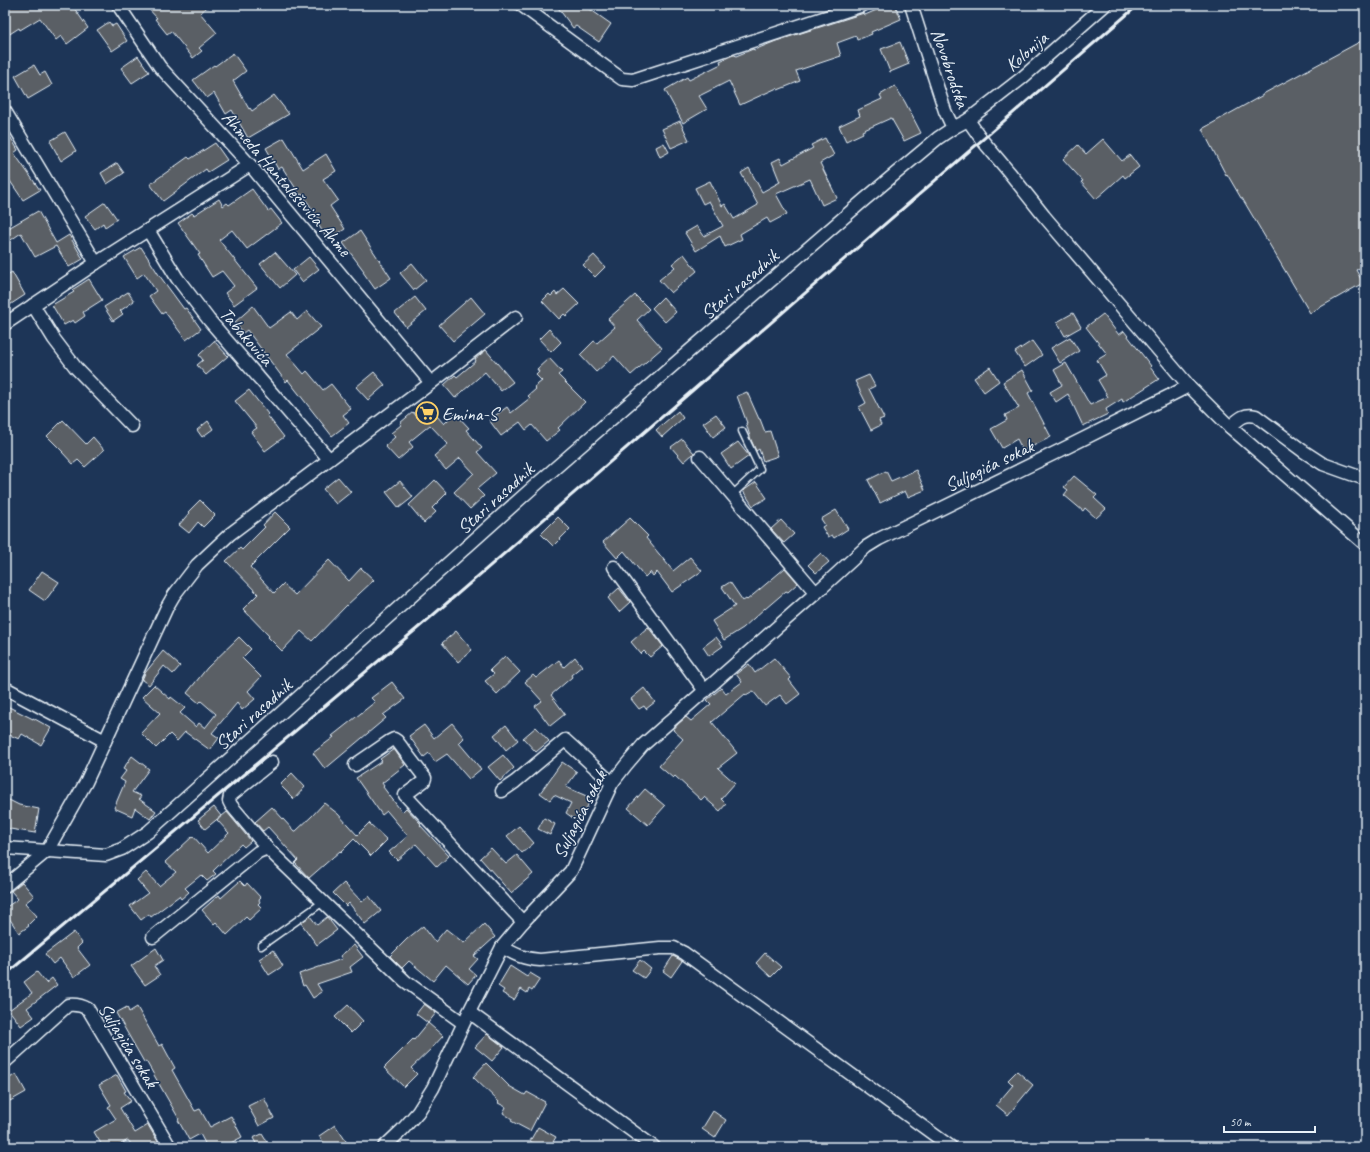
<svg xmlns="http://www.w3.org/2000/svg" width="1370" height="1152" font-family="Caveat,sans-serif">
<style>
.building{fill:#5a5f65;stroke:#e8f1f8}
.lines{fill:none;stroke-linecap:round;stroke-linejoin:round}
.lane-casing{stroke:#e8f1f8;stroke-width:9}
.street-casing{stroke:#e8f1f8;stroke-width:15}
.lane{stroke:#1d3557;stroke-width:6}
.street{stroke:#1d3557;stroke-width:12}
.rail{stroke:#e8f1f8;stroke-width:3}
.labels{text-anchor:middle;stroke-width:3;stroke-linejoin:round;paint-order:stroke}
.street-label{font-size:19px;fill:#e8f1f8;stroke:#1d3557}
.poi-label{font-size:19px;fill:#e8f1f8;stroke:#1d3557;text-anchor:start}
</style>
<rect width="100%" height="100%" fill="#1d3557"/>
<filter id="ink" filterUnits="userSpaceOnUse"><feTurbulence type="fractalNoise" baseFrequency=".025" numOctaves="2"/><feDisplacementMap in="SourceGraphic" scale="8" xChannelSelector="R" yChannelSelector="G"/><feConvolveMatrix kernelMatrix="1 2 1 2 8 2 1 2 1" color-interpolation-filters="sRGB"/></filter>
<g filter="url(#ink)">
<g class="building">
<polygon points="5,5 72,5 88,28 67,44 61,36 56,40 40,18 20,30 19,28 5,37"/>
<polygon points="145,5 210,5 200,13 217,33 199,48 202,51 193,58 171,31 167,34 155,19 157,18"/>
<polygon points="556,5 584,5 611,24 599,42 576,26 573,28"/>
<polygon points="888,5 895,5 901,19 871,32 872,34 857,40 856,36 837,43 841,56 796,71 800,81 778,90 777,88 740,105 729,81 699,96 707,109 683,123 665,90 687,77 689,80 721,64 720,61 733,55 735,55 736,56 753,49 754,50 776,41 864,13 865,15"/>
<polygon points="109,22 112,26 116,24 127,41 112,51 97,30"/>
<polygon points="1365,39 1365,265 1356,270 1363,283 1310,313 1242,198 1241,198 1227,174 1226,175 1202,129 1263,95 1263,94"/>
<polygon points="900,42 909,64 890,72 881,49"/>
<polygon points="233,53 246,71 233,81 249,109 250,108 252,111 274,95 289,114 248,138 232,110 226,114 214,93 207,98 193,80 214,65 215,66"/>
<polygon points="138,56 149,72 132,83 121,68"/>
<polygon points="34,65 40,75 45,72 52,85 28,99 15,76"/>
<polygon points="895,86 905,102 921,133 904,141 891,118 862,131 863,133 846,141 839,126 860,116 858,110 882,99 880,95"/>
<polygon points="680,121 689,140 671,148 662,129"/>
<polygon points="5,128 18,150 14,153 40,190 23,200 10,181 5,184"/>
<polygon points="65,132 76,151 61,161 50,141"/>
<polygon points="284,138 303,169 326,154 336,171 323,179 338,200 330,206 345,229 328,240 316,221 319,219 302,194 300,195 282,167 278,169 266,148"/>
<polygon points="825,138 834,155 820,163 837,198 822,205 810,179 776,194 787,214 770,223 767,218 740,234 742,239 725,247 720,236 696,251 685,233 697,226 704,236 723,226 709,201 703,204 695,188 710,181 722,206 725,204 734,219 758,205 741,173 749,168 762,192 780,182 772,162 780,158 783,164 813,148 811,145"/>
<polygon points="1103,139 1122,161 1130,155 1139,167 1125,178 1123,175 1096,199 1081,182 1083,181 1063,159 1078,145 1086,154"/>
<polygon points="215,143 227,160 208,172 206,169 163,201 150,184 188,157 190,159"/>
<polygon points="664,143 669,152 660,157 656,147"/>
<polygon points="117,163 124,173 107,184 101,173"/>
<polygon points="252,189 268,211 271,209 282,223 247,249 232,230 219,240 257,288 234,305 225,293 234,286 222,271 212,277 198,255 200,254 178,223 192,213 194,215 219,199 223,206 227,203 229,205"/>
<polygon points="105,202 117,219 105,227 103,223 95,229 85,216"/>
<polygon points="38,211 56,243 69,235 83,259 69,267 56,246 35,257 21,233 5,244 5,230"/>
<polygon points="360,231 391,278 375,289 363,272 364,271 343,243"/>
<polygon points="141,247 159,275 184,309 186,308 201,329 186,340 165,312 162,314 149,296 156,291 144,273 137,278 124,257"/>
<polygon points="275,252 295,275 280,288 260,264"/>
<polygon points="684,254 697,271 671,293 659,280 675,267 672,264"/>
<polygon points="594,255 605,267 595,277 583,265"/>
<polygon points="309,257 319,269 302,282 293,270"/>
<polygon points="412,263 426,280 414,290 400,273"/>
<polygon points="12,272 25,295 5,308 5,276"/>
<polygon points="89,279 102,300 83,312 85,316 75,323 73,320 64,325 52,305 74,292 72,290"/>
<polygon points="564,289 579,304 566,316 564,314 559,319 542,301 549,294 551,296 555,292 557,295"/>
<polygon points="128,292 134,301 120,311 123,314 113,321 104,307"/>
<polygon points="635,295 649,309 637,320 662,348 631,375 614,356 596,372 580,355 594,341 597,343 615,327 608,319"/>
<polygon points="415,297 426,311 406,327 395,313"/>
<polygon points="471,297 485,314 453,341 439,325"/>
<polygon points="663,297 676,312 665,322 652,308"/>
<polygon points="253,306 269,328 291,312 297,320 307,311 321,327 287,354 304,374 307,371 323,390 331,384 351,409 343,415 349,423 332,436 288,380 286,382 247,330 243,333 235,322"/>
<polygon points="1073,313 1081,327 1065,336 1057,322"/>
<polygon points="1103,314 1119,335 1124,331 1151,366 1150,367 1159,379 1123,402 1122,399 1106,409 1108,414 1083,426 1068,394 1056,402 1050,392 1062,385 1054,370 1066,363 1090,405 1108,397 1098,380 1106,375 1097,360 1107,354 1086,327"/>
<polygon points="549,329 561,342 551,352 539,339"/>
<polygon points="1070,337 1079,351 1060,363 1051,348"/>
<polygon points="215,340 215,342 228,356 206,375 197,365 203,360 199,355"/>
<polygon points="1032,341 1042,355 1025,367 1015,352"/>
<polygon points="486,350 513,382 501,391 485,372 455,398 444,385 455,375 457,377 476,361 475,359"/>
<polygon points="549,358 562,372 558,375 585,402 558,428 560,430 546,441 532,425 526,430 520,422 501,436 489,420 507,407 511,413 530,398 528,396 536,389 534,387 542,381 536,375 539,372 537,369"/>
<polygon points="990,367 999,381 984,392 974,378"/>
<polygon points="1022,370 1033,390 1028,393 1051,437 1023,451 1017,439 1002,448 991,429 1007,420 1005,415 1019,408 1003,382"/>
<polygon points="374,372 385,385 368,400 356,387"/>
<polygon points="869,375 875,386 869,389 884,418 879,420 881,425 871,430 859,407 866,403 855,381"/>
<polygon points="249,390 268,414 267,415 284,437 265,451 251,432 257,428 235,401"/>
<polygon points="747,392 759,419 760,419 765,432 770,431 778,456 763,461 759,449 756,451 751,440 746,423 747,423 737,396"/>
<polygon points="428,406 444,424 455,413 469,428 466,430 482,448 477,452 496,473 477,489 484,496 470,509 454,492 474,473 460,458 446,470 434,456 448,444 430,425 409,442 413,447 398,460 385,446 395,437 391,433 401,425 400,423 413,412 417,417"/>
<polygon points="678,411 683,418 662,437 656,430"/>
<polygon points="716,414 726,427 713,437 703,423"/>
<polygon points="63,420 86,444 93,437 104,450 85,467 78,460 73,464 62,452 63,452 47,436"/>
<polygon points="208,421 213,429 202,437 197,430"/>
<polygon points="682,439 694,453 684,462 671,447"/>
<polygon points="738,442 749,456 731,469 721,454"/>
<polygon points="916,470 925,490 908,497 905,491 880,503 868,480 886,471 891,481"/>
<polygon points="1074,476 1097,495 1094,498 1106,509 1096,518 1085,508 1083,511 1064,495 1068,490 1064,487"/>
<polygon points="338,477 351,492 336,504 323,489"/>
<polygon points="435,480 447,493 432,508 436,512 424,523 409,505"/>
<polygon points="400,481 413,497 399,508 386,492"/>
<polygon points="756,482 767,498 753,506 743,491"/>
<polygon points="200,500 215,515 203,527 198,522 189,533 179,525 189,513 188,512"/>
<polygon points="836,510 848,529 834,538 832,535 828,537 822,527 825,525 821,519"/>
<polygon points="275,512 290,527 250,567 274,593 283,584 295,595 329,560 349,581 361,568 374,580 346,606 312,641 301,631 282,651 268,637 269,636 243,609 258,594 226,561 240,548 242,550 265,527 263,525"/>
<polygon points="558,517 570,529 553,546 541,534"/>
<polygon points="630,518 648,536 646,538 673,571 690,557 702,571 672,592 657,572 653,576 650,572 645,577 624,551 617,558 603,542"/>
<polygon points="781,520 794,534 784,543 771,529"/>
<polygon points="821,553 829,562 816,573 808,565"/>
<polygon points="785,568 798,583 788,592 786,591 765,609 765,608 743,628 724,640 712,621 735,606 722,587 730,582 743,601 746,599 747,600"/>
<polygon points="42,571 59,582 45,601 29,590"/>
<polygon points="619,588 630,602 619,612 608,598"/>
<polygon points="648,627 663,646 650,657 644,651 641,654 631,642"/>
<polygon points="456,631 472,650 458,662 442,643"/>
<polygon points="239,637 251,649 242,658 261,677 248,691 255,699 242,710 237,703 212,733 219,738 210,750 185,732 177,741 170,734 156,748 141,733 160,713 142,697 154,685 170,699 171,697 185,708 180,713 196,727 199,723 205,728 216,714 201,701 199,703 187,693 207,668"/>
<polygon points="716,637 723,646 709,656 703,647"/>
<polygon points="163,651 180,666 173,674 164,666 149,685 142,680 145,673"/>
<polygon points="505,656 520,672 497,694 485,681 494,674 490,670"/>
<polygon points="575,657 582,666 571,675 572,677 551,695 565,714 550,726 535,706 542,701 525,682 533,675 536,678 559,660 564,667"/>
<polygon points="774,658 791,678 789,680 800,694 787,704 780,695 765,706 753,691 746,695 745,694 712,722 737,753 718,768 735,783 721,799 726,804 720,811 704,797 701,800 675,776 673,778 659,766 683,739 673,730 678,724 686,717 691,721 711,704 707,700 721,688 726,694 742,682 736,674 749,664 755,673"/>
<polygon points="392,682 405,699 383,715 386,718 325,769 313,753 334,737 332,736 375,702 371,698"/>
<polygon points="644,688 655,702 646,709 644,706 639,709 631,699"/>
<polygon points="5,705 33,719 33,718 51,728 41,745 22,734 19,739 5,733"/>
<polygon points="452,723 464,738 459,743 481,769 469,779 447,754 435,762 429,753 424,757 409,736 424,725 434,738"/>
<polygon points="506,725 518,740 506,750 494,735"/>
<polygon points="536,727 549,741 536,752 523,738"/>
<polygon points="394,749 405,765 382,783 384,786 383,787 402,812 406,808 421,824 420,825 449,856 437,867 416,844 397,860 389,852 408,836 387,811 382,815 356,778 382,761 380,759"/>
<polygon points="503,755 514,768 500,781 488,767"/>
<polygon points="132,756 149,769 132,792 141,796 139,799 156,811 150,819 135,808 132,816 114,808 125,782 120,779 126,771 123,769"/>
<polygon points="562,762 577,772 566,787 591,798 580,823 566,813 571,803 554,795 550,800 540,793"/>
<polygon points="292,773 305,787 294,799 280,785"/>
<polygon points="645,789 665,806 648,825 628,808"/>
<polygon points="5,798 19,805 39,809 35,833 10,829 5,826"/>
<polygon points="324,803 338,814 357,835 369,823 387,840 371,856 354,839 341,852 340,851 309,878 295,863 298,860 268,827 263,831 255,822 272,807 294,831 296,831 312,816"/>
<polygon points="214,807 221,816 205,829 198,820"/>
<polygon points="227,812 251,841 244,847 241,844 213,871 216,874 207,881 201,875 185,888 189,892 181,899 179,896 151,917 149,914 141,920 130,906 148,893 137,880 146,872 159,886 176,872 165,862 193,836 208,853 229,833 217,820"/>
<polygon points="544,818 555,824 550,835 538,829"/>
<polygon points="519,826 534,843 522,853 507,836"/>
<polygon points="491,848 506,864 517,855 533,874 511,893 480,858"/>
<polygon points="240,881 245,886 247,883 261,898 259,900 260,902 258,904 262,908 249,920 246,917 227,935 216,922 214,924 202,910 219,895 221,898"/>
<polygon points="22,882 34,896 25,903 37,916 28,925 29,926 19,933 5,912 5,908 18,899 11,891"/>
<polygon points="344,883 362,902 369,896 381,911 365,924 349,903 346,906 333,893"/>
<polygon points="310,916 317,925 327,917 337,930 317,945 301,923"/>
<polygon points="484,924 495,937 474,956 478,959 469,969 476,975 468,984 446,965 433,981 409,961 402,968 390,956 407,939 423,926 435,942 446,929 464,943"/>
<polygon points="74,932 82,943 77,948 90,965 74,977 60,958 53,964 45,954"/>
<polygon points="354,945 363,957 350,967 352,972 317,984 322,992 313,998 305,985 303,986 299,974 342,959 340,956"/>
<polygon points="156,948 163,960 154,966 160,975 145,985 131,966"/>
<polygon points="273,950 283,966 269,975 259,959"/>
<polygon points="765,953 781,967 771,977 756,963"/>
<polygon points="673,956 682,961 671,977 663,971"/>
<polygon points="640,960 651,969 644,978 632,970"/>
<polygon points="510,966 527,977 530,973 540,979 532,991 529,989 527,993 521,989 514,1000 502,993 504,990 498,986"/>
<polygon points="37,972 46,983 52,978 57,985 27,1008 34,1017 21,1026 9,1010 32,993 24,982"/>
<polygon points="424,1004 436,1013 428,1023 416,1014"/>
<polygon points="348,1005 363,1021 351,1033 335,1017"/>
<polygon points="127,1007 129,1012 137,1007 159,1046 162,1044 175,1068 172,1070 195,1111 200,1109 210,1127 231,1116 242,1137 223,1147 207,1147 200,1134 189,1140 178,1120 179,1119 146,1061 144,1062 116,1013"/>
<polygon points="428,1023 443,1036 432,1048 411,1068 417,1074 404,1087 384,1068 413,1039 414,1040"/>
<polygon points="487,1034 504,1047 492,1061 475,1047"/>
<polygon points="486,1063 509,1086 525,1095 527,1092 545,1102 530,1131 511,1121 512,1119 503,1113 506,1107 498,1103 499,1102 473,1077"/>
<polygon points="1017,1071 1033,1085 1008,1115 996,1105 1013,1085 1008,1080"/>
<polygon points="16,1074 26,1092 10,1101 5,1091 5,1081"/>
<polygon points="117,1075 126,1091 124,1092 131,1101 120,1108 135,1133 148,1125 161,1147 133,1147 128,1140 116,1147 103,1147 94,1132 116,1119 108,1107 111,1105 99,1085"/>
<polygon points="264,1098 274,1118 259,1126 248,1106"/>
<polygon points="713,1111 726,1120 715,1138 702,1129"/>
<polygon points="335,1125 350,1147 327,1147 319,1136"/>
<polygon points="538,1127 556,1137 550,1147 540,1147 530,1141"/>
<polygon points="262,1134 270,1147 258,1147 253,1138"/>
</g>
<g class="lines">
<g class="lane-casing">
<g id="lane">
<polyline points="732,495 760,469 742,431"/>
<polyline points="261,946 323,902"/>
</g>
</g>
<g class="street-casing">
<g id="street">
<polyline points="118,5 160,67 250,165 431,383"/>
<polyline points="521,5 615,74 622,79 633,80 863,5"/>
<polyline points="911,5 945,111 953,128 968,120 1022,78 1105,5"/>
<polyline points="5,111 96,263"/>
<polyline points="968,120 982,140 1009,172 1044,216 1189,386 1230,427 1365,544"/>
<polyline points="148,230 177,278 209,320 329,459"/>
<polyline points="33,305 54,339 76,368 132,426"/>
<polyline points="5,324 96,263 250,165"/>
<path d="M1230 427C1239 419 1244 413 1256 416L1303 451 1323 464 1365 479"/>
<polyline points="700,457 816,593"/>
<polyline points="614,567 705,691"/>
<polyline points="5,688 105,741 86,782 47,851 5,886"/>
<polyline points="105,741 167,607 174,595 197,565 230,534 431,383 516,317"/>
<polyline points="355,765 390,741 394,739 397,741 425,778 424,781 405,795 523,922"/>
<polyline points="502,791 515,782 565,740 612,783"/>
<polyline points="5,848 106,855 122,849 148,832 530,490 694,347 864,200 938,138 953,128"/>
<polyline points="268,849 231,805 229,801 230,796 272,762"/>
<polyline points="153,937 258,852 265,849 268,849 405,981 463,1023"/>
<path d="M502 947C516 955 524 959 540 960L660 948H674L684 953 951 1147"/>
<polyline points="469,1012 654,1147"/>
<path d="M5 1062 68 1005C76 1004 81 1005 88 1009L170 1147"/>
<polyline points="384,1147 402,1130 418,1112 433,1088 469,1012 502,947 523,922 571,871 612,783 626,765 643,745 816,593 866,547 879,539 1061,450 1189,386"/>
</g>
</g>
<use href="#lane" class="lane"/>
<use href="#street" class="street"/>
<polyline class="rail" points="5,975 432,616 1138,5"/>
</g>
</g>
<defs>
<g id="supermarket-ring" transform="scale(1.15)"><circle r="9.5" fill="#1d3557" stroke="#ffd166" stroke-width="1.5"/><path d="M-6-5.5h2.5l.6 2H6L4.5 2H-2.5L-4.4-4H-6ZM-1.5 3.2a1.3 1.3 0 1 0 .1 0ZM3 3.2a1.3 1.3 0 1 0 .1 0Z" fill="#ffd166"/></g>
</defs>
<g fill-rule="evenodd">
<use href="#supermarket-ring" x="427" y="413"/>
</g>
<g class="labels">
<g class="street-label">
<text transform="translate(1026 51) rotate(-41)" y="7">Kolonija</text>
<text transform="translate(951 68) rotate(71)" y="7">Novobrodska</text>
<text transform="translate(287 183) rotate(49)" y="7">Ahmeda Hantaleševića Ahme</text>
<text transform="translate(739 284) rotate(-41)" y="7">Stari rasadnik</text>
<text transform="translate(247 336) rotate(49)" y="7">Tabakovića</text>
<text transform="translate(989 465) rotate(-26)" y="7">Suljagića sokak</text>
<text transform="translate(495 498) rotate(-42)" y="7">Stari rasadnik</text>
<text transform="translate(253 714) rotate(-42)" y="7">Stari rasadnik</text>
<text transform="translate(579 814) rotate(-63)" y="7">Suljagića sokak</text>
<text transform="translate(129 1045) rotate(58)" y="7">Suljagića sokak</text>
</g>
<g class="poi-label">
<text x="442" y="420">Emina-S</text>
</g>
</g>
<rect width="1370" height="1152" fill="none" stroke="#1d3557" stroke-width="20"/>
<rect x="10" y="10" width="1350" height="1132" fill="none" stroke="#e8f1f8" stroke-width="1.5" filter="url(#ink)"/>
<path d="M1224 1126v6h91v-6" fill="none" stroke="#e8f1f8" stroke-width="2"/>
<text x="1230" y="1126" font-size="12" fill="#e8f1f8" stroke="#1d3557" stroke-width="3" paint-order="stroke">50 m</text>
</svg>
